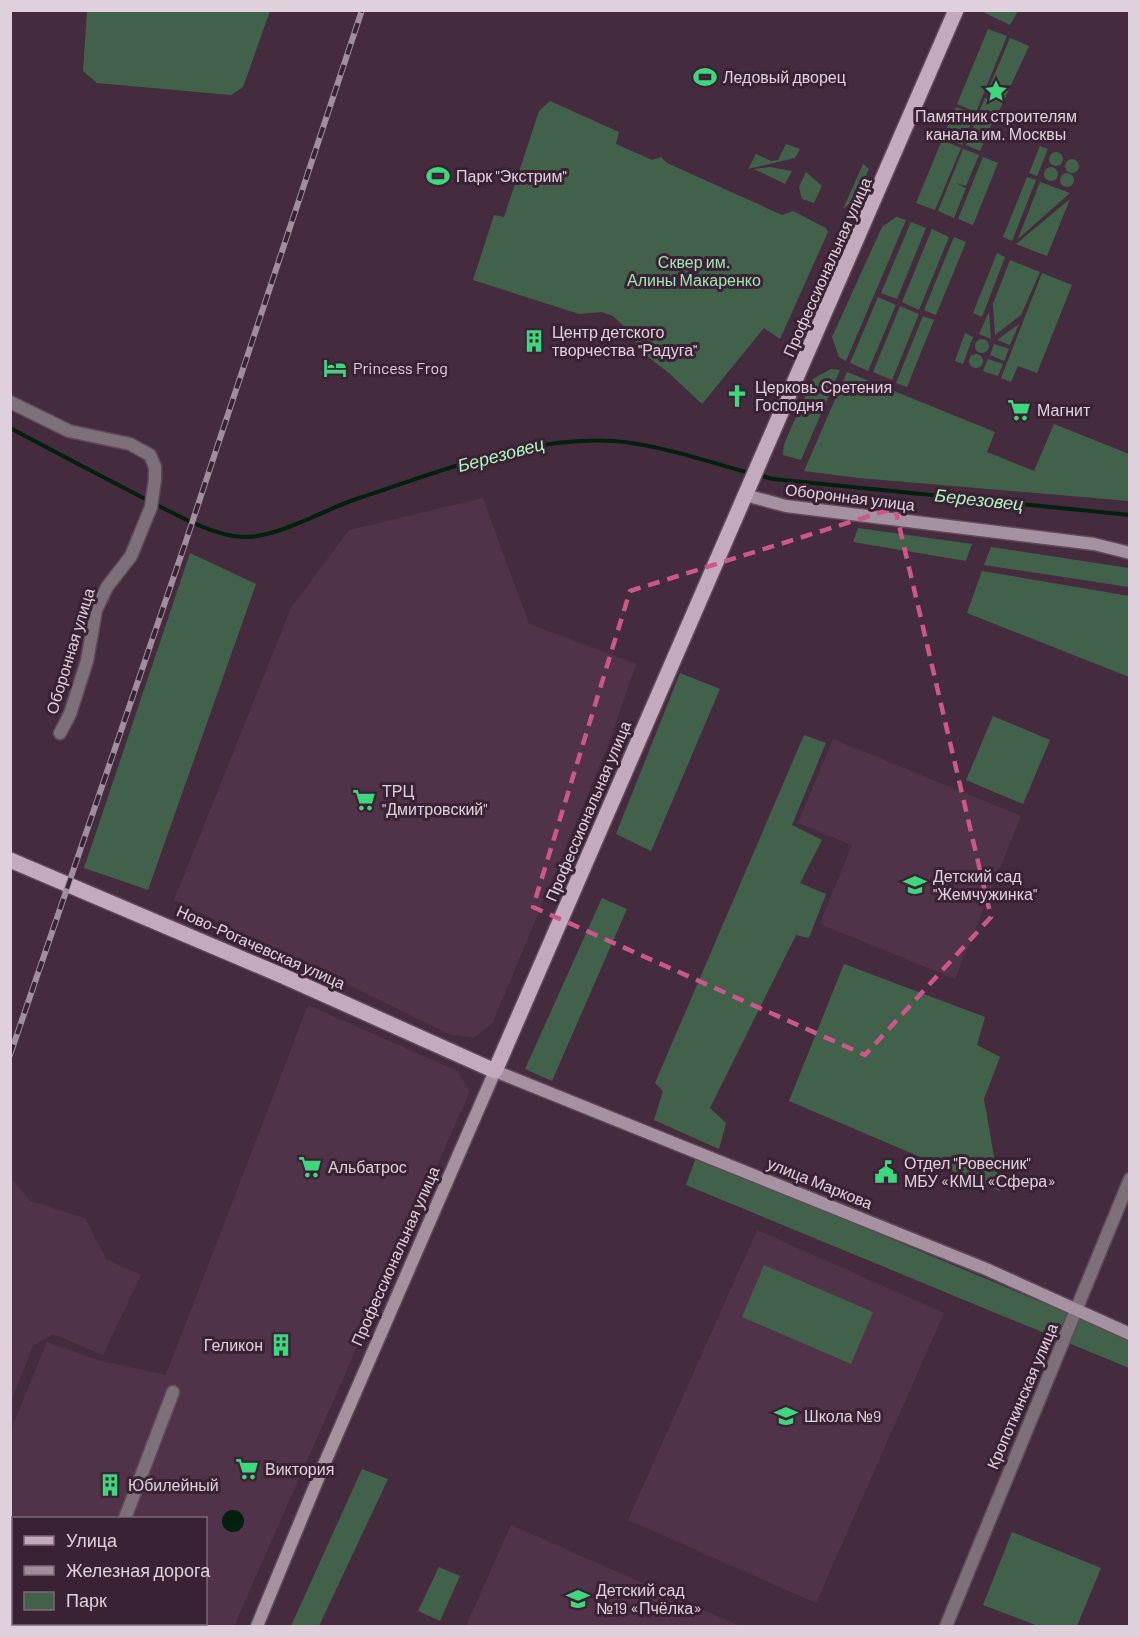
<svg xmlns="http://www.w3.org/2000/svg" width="1140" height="1637" font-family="Barlow,sans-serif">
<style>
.built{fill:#513349;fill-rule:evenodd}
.green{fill:#42614a}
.water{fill:#01210e}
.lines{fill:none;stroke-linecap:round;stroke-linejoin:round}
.stream{stroke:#01210e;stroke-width:4}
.street-casing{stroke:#604a5a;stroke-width:15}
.secondary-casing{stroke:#604a5a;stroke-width:15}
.primary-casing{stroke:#604a5a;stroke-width:18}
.street{stroke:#7d7079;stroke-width:12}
.secondary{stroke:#a5919f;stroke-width:12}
.primary{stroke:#c3aabc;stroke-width:15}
.rail-casing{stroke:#a18e9c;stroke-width:6}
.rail{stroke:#392233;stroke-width:4;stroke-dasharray:11;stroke-linecap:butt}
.marked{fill:none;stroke:#cc5888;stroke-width:4.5;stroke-dasharray:12 8;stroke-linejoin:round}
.labels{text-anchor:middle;stroke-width:6;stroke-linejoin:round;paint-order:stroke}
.poi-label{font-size:16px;fill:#e0d0db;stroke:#392233;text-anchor:start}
.park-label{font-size:16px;fill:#a0e4b3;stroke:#392233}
.street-label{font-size:16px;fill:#e0d0db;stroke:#392233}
.water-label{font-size:18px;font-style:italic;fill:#aef3c1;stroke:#392233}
</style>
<rect width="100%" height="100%" fill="#442c3e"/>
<g class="built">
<polygon points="483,498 529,624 636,664 609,743 493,1022 474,1038 449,1034 174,900 291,608 349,530"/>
<polygon points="833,739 1021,816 955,979 820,924 852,845 798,823"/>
<path d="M308 1005 457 1071 470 1091 234 1626H11V1430L47 1342 101 1361 166 1375ZM14 1518H206V1624H14Z"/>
<polygon points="11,1178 30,1201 85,1218 106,1259 141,1275 103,1355 53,1334 33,1346 11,1401"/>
<polygon points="757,1230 944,1313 816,1603 628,1520"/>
<polygon points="511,1525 615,1571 740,1626 466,1626"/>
</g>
<g class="green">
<polygon points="87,11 87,10 270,11 243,87 231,95 97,83 83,71"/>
<polygon points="981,11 1018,11 1010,25"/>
<polygon points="988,29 1007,36 976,112 957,104"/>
<polygon points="1010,38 1029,46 1011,85 990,85"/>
<polygon points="1010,87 995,120 978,114 985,98 995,98"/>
<polygon points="550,101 619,132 616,144 652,160 661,157 667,163 782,215 793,211 826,228 828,232 780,339 764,328 702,404 669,373 639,350 633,335 613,316 602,312 579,314 473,280 494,215 504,217 539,111"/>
<polygon points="956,107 975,114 962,145 943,137"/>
<polygon points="977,117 992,123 980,151 966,145"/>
<polygon points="942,140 961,148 935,210 916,203"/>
<polygon points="786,144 800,149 795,158 748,169 756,154 771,161 778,160"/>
<polygon points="1040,146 1048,149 1037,176 1029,173"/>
<polygon points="963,149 979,155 966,186 956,183 966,188 954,218 938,211"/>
<circle cx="1056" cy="159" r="7"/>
<polygon points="983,157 998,163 973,225 958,219"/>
<circle cx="1072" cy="166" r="7"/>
<path d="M863 164 869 169C862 184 857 199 843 209Z"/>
<circle cx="1051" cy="174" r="7"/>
<polygon points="770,167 792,171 785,184 754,169"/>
<polygon points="806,172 822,186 814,203 802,199 799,187"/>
<circle cx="1067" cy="180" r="7"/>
<polygon points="1027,177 1036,180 1012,241 1003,237"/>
<polygon points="1040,182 1070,193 1018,239"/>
<polygon points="1070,199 1047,256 1016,244"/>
<polygon points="896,217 906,220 846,361 839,357 832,337 882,227"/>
<polygon points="911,222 926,228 897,299 881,293"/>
<polygon points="932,229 949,237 919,310 902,302"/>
<polygon points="954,237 966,242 936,315 924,310"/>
<polygon points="997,253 1005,257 982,317 973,313"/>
<polygon points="1010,260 1040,272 1021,315 995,335 993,304"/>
<polygon points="1042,273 1072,285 1037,373 1018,366 1011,382 1001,378"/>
<polygon points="878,297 896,305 868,371 850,363"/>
<polygon points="900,306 919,314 892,380 873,372"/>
<polygon points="989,312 991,339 979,334"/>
<polygon points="923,316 934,320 907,387 896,383"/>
<polygon points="1019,324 1010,345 997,340"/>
<polygon points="965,333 973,337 963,364 955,361"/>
<circle cx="982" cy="346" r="7"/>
<polygon points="994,344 1009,349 1004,361 990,355"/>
<circle cx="976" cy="361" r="7"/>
<polygon points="988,359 1003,364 998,376 983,371"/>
<polygon points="831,369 840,370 801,460 783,455 784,444 813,379"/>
<polygon points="847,372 995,432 987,452 1034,471 1054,424 1129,454 1129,501 859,478 804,471"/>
<polygon points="858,528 972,544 966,561 853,542"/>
<polygon points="991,547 1129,568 1129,587 984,565"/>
<polygon points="190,553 256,584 148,890 84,868"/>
<polygon points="982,571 1129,596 1129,677 967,613"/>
<polygon points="680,673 720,689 651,851 616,834"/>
<polygon points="993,716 1050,740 1023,804 966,780"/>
<polygon points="804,735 826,743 792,825 822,840 800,883 826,894 809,938 796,935 710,1108 726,1123 719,1149 654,1120 663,1091 655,1083"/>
<polygon points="602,898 627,909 552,1081 525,1069"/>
<polygon points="844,964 985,1017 977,1045 1000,1057 984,1099 1000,1191 789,1101"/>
<polygon points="696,1157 1129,1339 1129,1368 686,1185"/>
<polygon points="764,1265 873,1312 851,1364 742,1317"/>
<polygon points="362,1469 388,1479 319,1626 291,1626"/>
<polygon points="1012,1532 1101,1568 1077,1626 1038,1626 983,1605"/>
<polygon points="439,1567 460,1576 440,1621 418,1611"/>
</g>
<circle class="water" cx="233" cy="1521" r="11"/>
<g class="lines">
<g class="stream">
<path d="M10 428C61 455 112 482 163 508 186 520 217 536 243 537 278 538 325 509 359 498 442 471 524 436 614 441 656 444 709 462 750 473"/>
<polyline points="758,475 773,479 1130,515"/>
</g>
<g class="street-casing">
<g id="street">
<polyline points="10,402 69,431 130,444 150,455 155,467 155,479 151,507 131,556 107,587 96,610 87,661 70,714 60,733"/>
<polyline points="125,1518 173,1392"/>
<polyline points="946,1626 1130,1179"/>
</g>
</g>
<g class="secondary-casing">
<g id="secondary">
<polyline points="745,495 786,506 1094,544 1130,553"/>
<polyline points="257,1626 322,1469 495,1071 986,1269 1130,1334"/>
</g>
</g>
<g class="primary-casing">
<path id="primary" d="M10 860 283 976 495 1071C650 718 803 364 956 10"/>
</g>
<use href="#street" class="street"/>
<use href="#secondary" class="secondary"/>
<use href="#primary" class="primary"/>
<g class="rail-casing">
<polyline id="rail" points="10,1055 185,544 362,10"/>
</g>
<use href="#rail" class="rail"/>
</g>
<path class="marked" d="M895 508 991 917 865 1055 533 907 630 591Z"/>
<defs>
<g id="stadium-bare" transform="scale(1.8)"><path d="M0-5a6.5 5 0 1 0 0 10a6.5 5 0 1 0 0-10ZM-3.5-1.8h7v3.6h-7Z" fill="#3ed77d" stroke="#392233" stroke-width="2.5" paint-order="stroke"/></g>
<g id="sight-bare" transform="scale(1.8)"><path d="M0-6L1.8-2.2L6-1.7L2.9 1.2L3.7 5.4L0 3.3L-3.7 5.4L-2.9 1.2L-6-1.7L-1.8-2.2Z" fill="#3ed77d" stroke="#392233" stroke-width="2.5" paint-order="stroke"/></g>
<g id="building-bare" transform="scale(1.8)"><path d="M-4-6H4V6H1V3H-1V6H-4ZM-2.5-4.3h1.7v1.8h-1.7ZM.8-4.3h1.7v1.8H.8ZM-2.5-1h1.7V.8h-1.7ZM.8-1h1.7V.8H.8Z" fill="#3ed77d" stroke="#392233" stroke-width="2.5" paint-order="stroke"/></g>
<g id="hotel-bare" transform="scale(1.8)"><path d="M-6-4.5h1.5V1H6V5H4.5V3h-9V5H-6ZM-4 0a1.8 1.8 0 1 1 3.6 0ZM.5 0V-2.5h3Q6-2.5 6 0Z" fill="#3ed77d" stroke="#392233" stroke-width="2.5" paint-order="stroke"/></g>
<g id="church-bare" transform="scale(1.8)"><path d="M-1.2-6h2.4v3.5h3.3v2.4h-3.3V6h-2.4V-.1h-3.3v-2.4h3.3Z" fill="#3ed77d" stroke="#392233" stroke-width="2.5" paint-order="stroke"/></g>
<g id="supermarket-bare" transform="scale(1.8)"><path d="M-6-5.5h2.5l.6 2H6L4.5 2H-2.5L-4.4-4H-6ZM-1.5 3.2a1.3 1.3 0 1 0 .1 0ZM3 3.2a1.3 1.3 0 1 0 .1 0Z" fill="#3ed77d" stroke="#392233" stroke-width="2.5" paint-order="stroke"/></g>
<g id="school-bare" transform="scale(1.8)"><path d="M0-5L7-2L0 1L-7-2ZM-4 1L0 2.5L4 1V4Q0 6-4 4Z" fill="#3ed77d" stroke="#392233" stroke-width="2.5" paint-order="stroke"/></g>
<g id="civic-bare" transform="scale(1.8)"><path d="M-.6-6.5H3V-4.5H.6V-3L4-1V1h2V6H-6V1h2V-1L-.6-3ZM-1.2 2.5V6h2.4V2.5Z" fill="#3ed77d" stroke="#392233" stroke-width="2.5" paint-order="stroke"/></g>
</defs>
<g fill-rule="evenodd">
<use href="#stadium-bare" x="705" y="77"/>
<use href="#sight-bare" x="996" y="91"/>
<use href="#stadium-bare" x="438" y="176"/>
<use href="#building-bare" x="534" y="341"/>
<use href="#hotel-bare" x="335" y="368"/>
<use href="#church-bare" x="737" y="396"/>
<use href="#supermarket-bare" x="1019" y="410"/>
<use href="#supermarket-bare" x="364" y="800"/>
<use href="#school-bare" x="915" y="885"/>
<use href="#supermarket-bare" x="310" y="1167"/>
<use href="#civic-bare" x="886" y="1172"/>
<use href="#building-bare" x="281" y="1345"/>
<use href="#school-bare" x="786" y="1416"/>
<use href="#supermarket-bare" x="247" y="1469"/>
<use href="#building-bare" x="110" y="1485"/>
<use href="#school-bare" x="578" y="1599"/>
</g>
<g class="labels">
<g class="poi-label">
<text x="723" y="83">Ледовый дворец</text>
<text x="996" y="122" text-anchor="middle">Памятник строителям<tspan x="996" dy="18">канала им. Москвы</tspan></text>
<text x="456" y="182">Парк "Экстрим"</text>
<text x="552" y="338">Центр детского<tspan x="552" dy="18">творчества "Радуга"</tspan></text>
<text x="353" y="374">Princess Frog</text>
<text x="755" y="393">Церковь Сретения<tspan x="755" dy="18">Господня</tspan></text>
<text x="1037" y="416">Магнит</text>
<text x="382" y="797">ТРЦ<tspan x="382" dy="18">"Дмитровский"</tspan></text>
<text x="933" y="882">Детский сад<tspan x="933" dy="18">"Жемчужинка"</tspan></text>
<text x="904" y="1169">Отдел "Ровесник"<tspan x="904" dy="18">МБУ «КМЦ «Сфера»</tspan></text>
<text x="328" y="1173">Альбатрос</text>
<text x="263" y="1351" text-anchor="end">Геликон</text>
<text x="804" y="1422">Школа №9</text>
<text x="265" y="1475">Виктория</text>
<text x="128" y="1491">Юбилейный</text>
<text x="596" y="1596">Детский сад<tspan x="596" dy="18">№19 «Пчёлка»</tspan></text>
</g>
<g class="park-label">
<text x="694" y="268">Сквер им.<tspan x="694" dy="18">Алины Макаренко</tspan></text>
</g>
<g class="street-label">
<text transform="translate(827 267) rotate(-66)" y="6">Профессиональная улица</text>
<text transform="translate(850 497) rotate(7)" y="6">Оборонная улица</text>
<text transform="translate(70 651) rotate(-73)" y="6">Оборонная улица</text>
<text transform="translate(588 811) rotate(-67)" y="6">Профессиональная улица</text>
<text transform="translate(261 947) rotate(24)" y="6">Ново-Рогачевская улица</text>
<text transform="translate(820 1183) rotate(22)" y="6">улица Маркова</text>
<text transform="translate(395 1256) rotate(-66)" y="6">Профессиональная улица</text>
<text transform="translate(1022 1396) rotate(-67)" y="6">Кропоткинская улица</text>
</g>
<g class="water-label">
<text transform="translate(501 455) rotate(-15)" y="6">Березовец</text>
<text transform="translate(979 500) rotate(6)" y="6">Березовец</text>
</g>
</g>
<rect width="1140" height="1637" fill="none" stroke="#e0d0db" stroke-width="24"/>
<rect x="12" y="1517" width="195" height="108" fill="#392233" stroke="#7c6876" stroke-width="1.5"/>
<rect x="24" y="1536" width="30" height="9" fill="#c3aabc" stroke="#7c6876" stroke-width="1.5"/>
<text x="66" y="1547" font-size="18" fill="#e0d0db">Улица</text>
<rect x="24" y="1566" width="30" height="9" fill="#a18e9c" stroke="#7c6876" stroke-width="1.5"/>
<text x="66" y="1577" font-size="18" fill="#e0d0db">Железная дорога</text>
<rect x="24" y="1592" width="30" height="18" fill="#42614a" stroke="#7c6876" stroke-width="1.5"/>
<text x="66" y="1607" font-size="18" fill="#e0d0db">Парк</text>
</svg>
